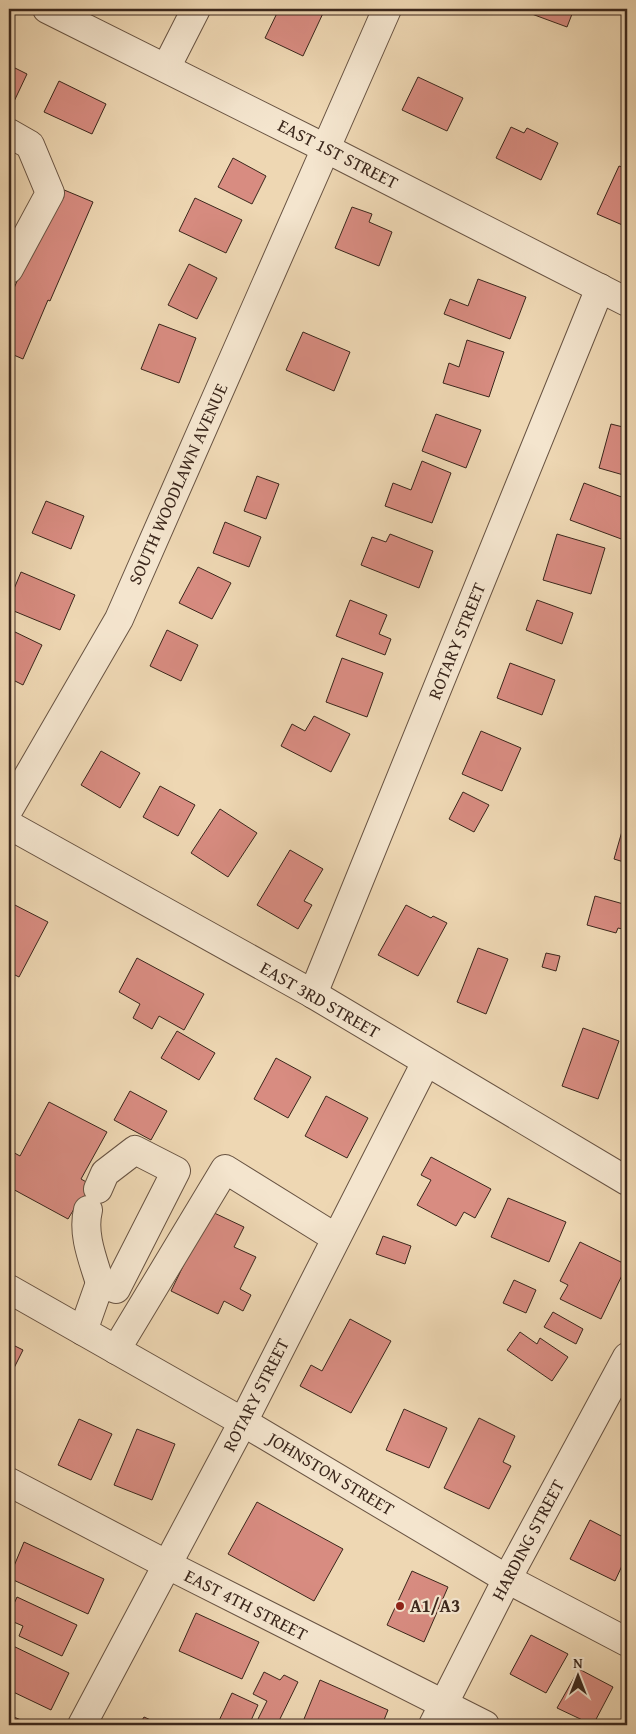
<svg xmlns="http://www.w3.org/2000/svg" width="636" height="1734" font-family="'Gentium Book Plus',serif">
<style>
.building{fill:#d88c81;stroke:#3b271c}
.lines{fill:none;stroke-linecap:round;stroke-linejoin:round}
.minor-casing{stroke:#685342;stroke-width:30}
.minor{stroke:#f4e5ce;stroke-width:28}
.poi-dot{fill:#8f2418;stroke:#f4e5ce;stroke-width:2}
.labels{text-anchor:middle;stroke-width:4.5;stroke-linejoin:round;paint-order:stroke}
.street-label{font-size:18px;fill:#3b271c;stroke:#f4e5ce}
.poi-label{font-size:18px;font-weight:bold;fill:#3b271c;stroke:#f4e5ce;text-anchor:start}
</style>
<rect width="100%" height="100%" fill="#eed7b3"/>
<filter id="stains"><feTurbulence type="fractalNoise" baseFrequency=".004" numOctaves="4"/><feColorMatrix values="0 0 0 0 .2 0 0 0 0 .09 0 0 0 0 .02 0 0 0 .5 -.17"/></filter>
<radialGradient id="worn" r=".72"><stop offset=".6" stop-color="#630" stop-opacity="0"/><stop offset="1" stop-color="#630" stop-opacity=".3"/></radialGradient>
<g class="building">
<polygon points="279,9 325,9 303,56 265,38"/>
<polygon points="521,9 574,9 567,27 521,10"/>
<polygon points="9,65 27,74 9,112"/>
<polygon points="418,77 463,98 447,131 402,110"/>
<polygon points="59,81 106,104 92,134 44,112"/>
<polygon points="511,127 524,133 527,128 558,143 541,180 496,158"/>
<polygon points="233,158 266,176 252,204 218,187"/>
<polygon points="619,166 627,169 627,227 597,214"/>
<polygon points="57,187 93,202 50,301 48,300 23,359 9,353 9,300"/>
<polygon points="195,198 242,220 226,253 179,231"/>
<polygon points="352,207 372,214 369,222 392,232 379,266 335,248"/>
<polygon points="189,264 217,278 197,319 168,305"/>
<polygon points="478,279 526,297 510,339 444,314 450,299 468,306"/>
<polygon points="159,324 196,338 179,383 141,369"/>
<polygon points="303,332 350,352 334,391 286,370"/>
<polygon points="467,340 504,352 489,397 443,383 449,363 459,367"/>
<polygon points="436,414 481,430 466,468 422,451"/>
<polygon points="611,424 627,428 627,476 599,468"/>
<polygon points="422,461 451,473 432,523 385,506 393,483 411,490"/>
<polygon points="257,476 279,484 266,519 244,511"/>
<polygon points="584,483 627,499 627,531 624,540 570,520"/>
<polygon points="46,501 84,516 71,549 32,533"/>
<polygon points="225,522 261,537 249,567 213,553"/>
<polygon points="390,534 433,551 419,588 361,565 372,537 386,542"/>
<polygon points="557,534 605,548 591,594 543,580"/>
<polygon points="198,567 231,583 212,619 179,603"/>
<polygon points="21,572 75,595 60,630 9,609 9,601"/>
<polygon points="350,600 387,615 379,634 391,639 385,655 336,636"/>
<polygon points="537,600 573,613 562,644 526,630"/>
<polygon points="167,630 198,645 181,681 150,666"/>
<polygon points="13,631 42,645 23,685 9,678 9,640"/>
<polygon points="342,658 383,673 367,717 326,702"/>
<polygon points="510,663 555,680 542,715 497,698"/>
<polygon points="314,716 350,734 331,772 281,746 292,724 305,731"/>
<polygon points="481,731 521,748 502,791 462,774"/>
<polygon points="101,751 140,773 120,808 81,785"/>
<polygon points="160,786 195,805 178,836 143,817"/>
<polygon points="463,792 489,805 474,832 449,819"/>
<polygon points="220,809 257,833 228,877 191,853"/>
<polygon points="627,814 627,863 614,859"/>
<polygon points="290,850 323,869 304,901 312,905 298,929 257,905"/>
<polygon points="595,896 627,905 627,930 618,928 616,933 587,925"/>
<polygon points="9,902 48,922 19,977 9,972"/>
<polygon points="406,905 431,918 433,916 447,923 418,976 378,955"/>
<polygon points="478,948 508,959 486,1014 457,1002"/>
<polygon points="546,953 560,956 556,971 542,967"/>
<polygon points="137,958 204,994 184,1030 159,1016 152,1029 133,1018 140,1004 119,992"/>
<polygon points="583,1028 619,1041 598,1099 562,1086"/>
<polygon points="177,1031 215,1053 199,1080 161,1058"/>
<polygon points="276,1058 311,1077 288,1118 254,1099"/>
<polygon points="130,1091 167,1111 151,1140 114,1120"/>
<polygon points="326,1096 368,1118 347,1158 305,1136"/>
<polygon points="49,1102 107,1132 81,1179 106,1193 94,1214 77,1204 68,1219 9,1187 9,1150 20,1156"/>
<polygon points="431,1157 491,1189 475,1218 464,1212 456,1226 417,1205 431,1180 421,1175"/>
<polygon points="508,1198 566,1222 549,1262 491,1237"/>
<polygon points="210,1211 244,1227 234,1247 256,1257 240,1289 251,1295 243,1311 224,1301 218,1314 171,1291"/>
<polygon points="383,1236 411,1246 405,1264 376,1254"/>
<polygon points="580,1242 627,1265 601,1319 560,1299 568,1285 560,1281"/>
<polygon points="514,1280 536,1290 526,1313 503,1303"/>
<polygon points="553,1312 583,1329 576,1344 544,1327"/>
<polygon points="350,1319 391,1341 351,1413 300,1386 311,1365 322,1371"/>
<polygon points="520,1332 537,1344 540,1338 568,1357 552,1381 507,1350"/>
<polygon points="9,1343 23,1350 9,1378"/>
<polygon points="404,1409 447,1428 429,1468 386,1450"/>
<polygon points="479,1418 515,1436 503,1462 511,1466 489,1509 444,1488"/>
<polygon points="79,1419 112,1434 91,1480 58,1465"/>
<polygon points="137,1429 175,1444 152,1500 114,1485"/>
<polygon points="257,1502 343,1549 314,1601 228,1554"/>
<polygon points="590,1520 627,1539 627,1555 615,1581 570,1559"/>
<polygon points="24,1542 104,1579 88,1614 9,1578"/>
<polygon points="412,1571 448,1587 424,1642 387,1625"/>
<polygon points="17,1597 77,1625 62,1656 19,1636 23,1626 9,1620 9,1615"/>
<polygon points="196,1613 259,1642 242,1679 179,1651"/>
<polygon points="531,1635 568,1654 546,1693 510,1674"/>
<polygon points="9,1644 69,1673 51,1710 9,1690"/>
<polygon points="579,1669 613,1687 593,1725 557,1708"/>
<polygon points="264,1672 280,1680 284,1675 298,1682 277,1725 271,1725 258,1719 267,1701 253,1694"/>
<polygon points="320,1680 388,1710 382,1725 319,1725 304,1719"/>
<polygon points="232,1693 258,1705 249,1725 217,1725"/>
<polygon points="9,1715 33,1725 9,1725"/>
<polygon points="144,1717 162,1725 139,1725"/>
</g>
<g class="lines">
<g class="minor-casing">
<g id="minor">
<polyline points="47,9 325,148 627,302"/>
<polyline points="166,68 196,9"/>
<polyline points="9,133 30,145 50,193 9,269"/>
<polyline points="9,809 119,619 387,9"/>
<polyline points="9,825 313,994 627,1181"/>
<polyline points="313,994 600,288"/>
<path d="M88 1210C82 1234 93 1260 100 1283"/>
<polyline points="9,1289 243,1422 507,1579 627,1642"/>
<polyline points="83,1331 100,1283 116,1289 176,1171 135,1150 105,1173 98,1189"/>
<polyline points="116,1350 225,1169 336,1238"/>
<polyline points="9,1482 166,1564 485,1725"/>
<polyline points="82,1725 243,1422 426,1062"/>
<polyline points="433,1725 507,1579 627,1357"/>
</g>
</g>
<use href="#minor" class="minor"/>
</g>
<circle class="poi-dot" cx="400" cy="1606" r="5"/>
<g class="labels">
<g class="street-label">
<text transform="translate(338 154) rotate(27)" y="6">EAST 1ST STREET</text>
<text transform="translate(178 484) rotate(-66)" y="6">SOUTH WOODLAWN AVENUE</text>
<text transform="translate(457 641) rotate(-68)" y="6">ROTARY STREET</text>
<text transform="translate(320 1000) rotate(30)" y="6">EAST 3RD STREET</text>
<text transform="translate(256 1395) rotate(-63)" y="6">ROTARY STREET</text>
<text transform="translate(331 1474) rotate(31)" y="6">JOHNSTON STREET</text>
<text transform="translate(528 1540) rotate(-62)" y="6">HARDING STREET</text>
<text transform="translate(246 1605) rotate(27)" y="6">EAST 4TH STREET</text>
</g>
<g class="poi-label">
<text x="410" y="1612">A1/A3</text>
</g>
</g>
<rect width="636" height="1734" fill="none" stroke="#eed7b3" stroke-width="30"/>
<rect x="10" y="10" width="616" height="1714" fill="none" stroke="#3b271c" stroke-width="2.5"/>
<rect x="15" y="15" width="606" height="1704" fill="none" stroke="#3b271c"/>
<g transform="translate(578 1676)" stroke="#f4e5ce" stroke-width="4" paint-order="stroke">
<path d="M0-4L9 19L0 12L-9 19Z" fill="#3b271c"/>
<text y="-8" font-size="14" font-weight="bold" text-anchor="middle" fill="#3b271c">N</text>
</g>
<rect width="100%" height="100%" filter="url(#stains)"/>
<rect width="100%" height="100%" fill="url(#worn)"/>
</svg>
